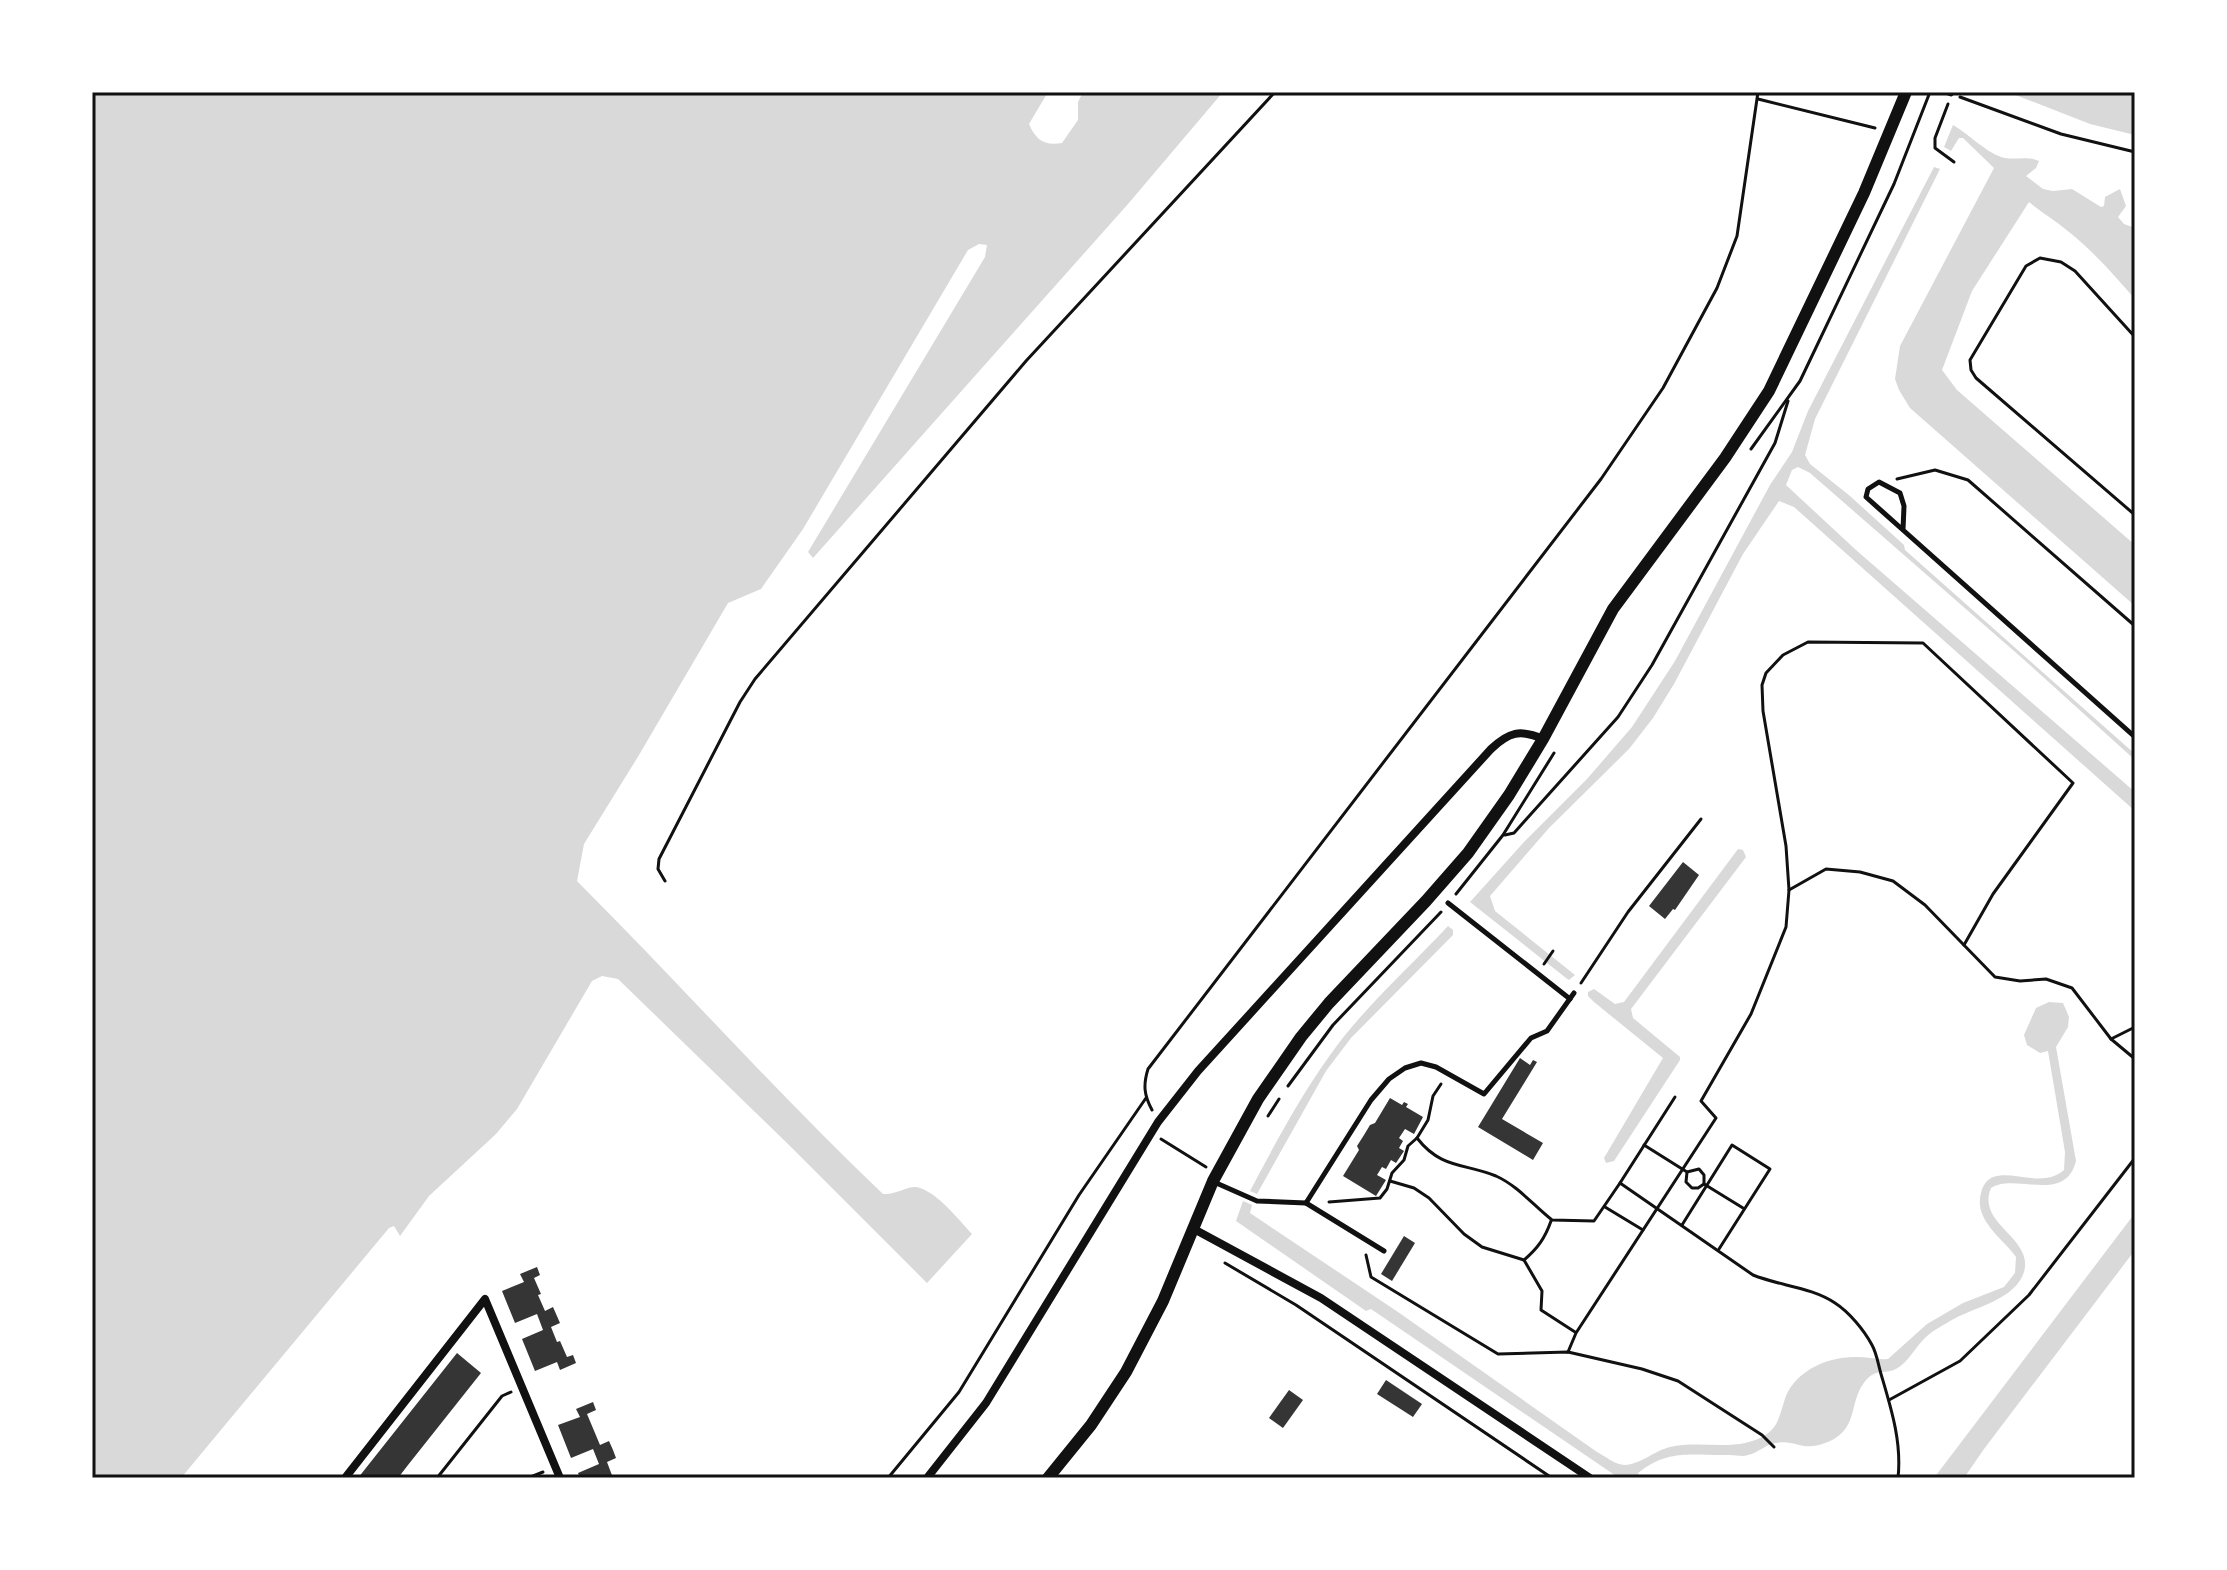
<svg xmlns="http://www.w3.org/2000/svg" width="2227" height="1570" font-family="'Open Sans',sans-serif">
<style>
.water{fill:#d9d9d9}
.building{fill:#353535}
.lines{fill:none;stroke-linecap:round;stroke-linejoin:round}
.path{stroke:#111;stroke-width:3}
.service{stroke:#111;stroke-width:5}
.minor{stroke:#111;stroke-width:8}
.tertiary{stroke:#111;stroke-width:12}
.neatline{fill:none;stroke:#111;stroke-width:3}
</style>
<rect width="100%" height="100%" fill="#fff"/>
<g class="water">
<path d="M92 92H1048L1029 124C1036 140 1044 146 1062 143L1078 120V102L1083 92H1223L1128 204 813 558 808 552 985 257 987 245 979 244 968 250 803 529 761 589 728 603 639 755 584 844 577 881C680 984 777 1093 883 1194 895 1195 903 1188 914 1187 933 1187 959 1220 972 1234L927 1283 790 1146 618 979 602 976 592 981 517 1109 496 1134 429 1196 400 1236 394 1226 389 1228 181 1478H92Z"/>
<polygon points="2008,92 2135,92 2135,135 2090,124"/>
<path d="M1953 125C1969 134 1984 151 2001 157 2014 161 2028 155 2039 161L2036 168 2026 176 2043 189 2053 191 2072 189 2101 207 2104 206 2105 197 2120 189 2126 206 2118 217 2124 224 2135 228V299C2114 275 2094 252 2069 232 2056 221 2042 213 2029 202L1972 291 1942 370 1957 390 2135 545V606L1910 408 1899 390 1895 379 1900 346 1994 168 1963 138H1959L1951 151 1944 147Z"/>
<polygon points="1934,167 1940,169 1815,419 1805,455 1810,464 1850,496 1904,545 1905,550 2135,754 2135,760 2022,658 1810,473 1798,467 1792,470 1786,485 1856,550 2135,792 2135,811 1794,507 1779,501 1743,554 1674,684 1653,718 1629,749 1549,828 1490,896 1495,911 1575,975 1569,980 1566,978 1470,902 1524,842 1587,779 1632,727 1675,661 1770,485 1792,452 1808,411"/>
<polygon points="1738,849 1743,850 1746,857 1631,1009 1633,1018 1680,1057 1680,1060 1614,1161 1606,1163 1604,1158 1663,1058 1594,1002 1588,996 1588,992 1594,989 1615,1004 1624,1002"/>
<path d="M1448 926 1453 930V935L1351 1038 1326 1071 1257 1194 1250 1191C1274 1146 1298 1100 1328 1058 1361 1010 1408 969 1448 926Z"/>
<path d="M2049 1002 2063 1003 2069 1017 2068 1027 2056 1047 2076 1161C2065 1205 2014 1172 1991 1188 1975 1226 2040 1239 2022 1277 2010 1301 1972 1308 1950 1321 1942 1326 1932 1331 1925 1338 1915 1347 1909 1362 1896 1369 1886 1374 1877 1369 1868 1378 1847 1399 1861 1428 1828 1442 1801 1453 1797 1439 1776 1443 1766 1444 1758 1453 1748 1455 1743 1457 1736 1455 1730 1455 1692 1456 1670 1448 1638 1473L1640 1478H1619L1371 1309 1366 1311 1236 1221 1243 1201 1252 1205 1250 1213 1398 1312 1597 1452C1605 1456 1615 1465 1625 1465 1639 1465 1656 1450 1670 1447 1703 1439 1736 1454 1767 1434 1778 1427 1780 1414 1784 1402 1792 1372 1827 1356 1857 1357 1868 1357 1878 1360 1888 1359L1927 1324 1963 1303 2004 1287 2015 1273 2016 1257C2008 1245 1995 1236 1987 1223 1981 1214 1978 1204 1981 1193 1991 1155 2037 1194 2064 1170L2065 1152 2048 1051 2040 1053 2027 1045 2024 1035 2036 1008Z"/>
<polygon points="2135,1213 2135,1250 1984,1449 1964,1478 1934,1478"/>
</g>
<g class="building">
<polygon points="1683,862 1699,875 1675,910 1673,909 1665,919 1649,906"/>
<polygon points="1520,1058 1530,1065 1533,1060 1537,1062 1502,1119 1543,1143 1533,1160 1478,1127"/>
<polygon points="1390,1098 1402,1105 1404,1102 1408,1104 1406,1107 1423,1117 1414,1134 1405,1129 1399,1138 1403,1141 1399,1148 1404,1151 1396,1163 1391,1160 1386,1169 1382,1167 1377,1175 1386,1180 1376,1196 1343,1176 1359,1150 1357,1146 1364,1135 1370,1125 1375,1123"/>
<polygon points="1404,1236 1415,1243 1392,1281 1381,1274"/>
<polygon points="537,1267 540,1275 534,1278 541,1294 538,1295 545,1311 553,1307 560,1323 551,1327 557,1342 560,1341 567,1357 573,1355 576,1363 560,1370 557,1362 535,1371 522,1339 543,1330 537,1314 515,1323 502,1291 524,1282 520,1274"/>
<polygon points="457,1353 481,1373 408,1465 398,1478 358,1478"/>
<polygon points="1386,1380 1422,1404 1413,1417 1377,1394"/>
<polygon points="1289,1390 1303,1400 1283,1428 1269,1418"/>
<polygon points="593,1402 596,1410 587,1414 600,1445 609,1441 613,1450 616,1458 607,1462 613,1478 580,1478 578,1473 599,1464 593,1449 571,1458 558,1425 580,1417 576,1409"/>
</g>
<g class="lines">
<g class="path">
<polyline points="1960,97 2061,134 2135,152"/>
<polyline points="1758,99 1875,128"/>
<polyline points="1948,104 1935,138 1935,148 1954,162"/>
<polyline points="2135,337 2075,271 2061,262 2040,258 2026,266 1970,360 1971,370 1976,378 2135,515"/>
<polyline points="1751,449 1800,381 1894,184 1930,92"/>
<polyline points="1897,479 1935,470 1968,480 2135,626"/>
<polyline points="1505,835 1514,833 1618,717 1652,665 1775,443 1788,401"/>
<polyline points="665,881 658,869 659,859 740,702 755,679 1026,361 1275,92"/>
<polyline points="1789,890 1826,869 1860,872 1893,881 1925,905 1995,977 2020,981 2046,979 2072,988 2111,1039 2135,1059"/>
<polyline points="1456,894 1503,835 1554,753"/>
<polyline points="1544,964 1553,951"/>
<polyline points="1581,983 1628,912 1701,819"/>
<polyline points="2111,1039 2135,1027"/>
<polyline points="1288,1086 1333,1025 1441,912"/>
<path d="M1152 1110C1144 1095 1143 1085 1148 1069L1601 479 1663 388 1717 288 1737 236 1758 92"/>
<polyline points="1268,1116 1279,1099"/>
<path d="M1417 1138C1441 1169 1464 1163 1496 1176 1518 1186 1533 1205 1552 1220L1594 1221 1620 1183 1753 1275C1780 1286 1811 1287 1835 1303 1849 1312 1864 1330 1872 1345 1877 1354 1878 1364 1881 1374 1891 1408 1902 1442 1898 1478"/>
<polyline points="1161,1139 1206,1167"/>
<polyline points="1644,1145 1687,1172 1686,1182 1692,1188 1698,1188 1704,1184"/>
<polyline points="1687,1172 1699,1169 1704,1175 1704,1184 1743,1208"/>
<path d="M1390 1181 1414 1188 1429 1198 1464 1234 1482 1247 1524 1260C1538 1248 1545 1238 1551 1221"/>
<polyline points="1620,1183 1675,1097"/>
<polyline points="1329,1202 1380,1198 1387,1189 1392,1173 1404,1160 1408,1146 1417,1138 1428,1120 1433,1096 1441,1084"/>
<polyline points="1605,1207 1643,1230"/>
<polyline points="1682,1225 1732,1145 1770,1169 1719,1249"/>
<polyline points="1366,1255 1371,1277 1498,1354 1568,1352 1642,1369 1678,1381 1762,1435 1774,1447"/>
<polyline points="1524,1260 1542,1291 1541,1310 1575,1332"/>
<polyline points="1225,1263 1296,1305 1552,1478"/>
<polyline points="1568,1352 1576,1333 1716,1118 1701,1101 1751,1014 1786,927 1789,890 1786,846 1763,711 1762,685 1766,673 1783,655 1808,642 1923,643 2073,783 1993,894 1964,945"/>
<polyline points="1889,1400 1960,1361 2029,1295 2135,1158"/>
<polyline points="437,1478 502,1396 511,1392"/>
<polyline points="528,1478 543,1472"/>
<polyline points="888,1478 959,1392 1079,1195 1146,1098"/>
</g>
<g class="service">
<polyline points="1945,92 1951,94"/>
<polyline points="1903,530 1904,506 1900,493 1879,482 1868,489 1866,497 1903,530 2135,737"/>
<polyline points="1448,903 1570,999"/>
<polyline points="1214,1182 1257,1201 1306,1203 1371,1100 1389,1079 1405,1068 1421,1063 1436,1067 1484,1094 1531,1038 1547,1031 1574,993"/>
<polyline points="1306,1203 1384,1251"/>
</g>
<g class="minor">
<polyline points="1192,1228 1321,1298 1590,1478"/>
<polyline points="345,1478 485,1299 560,1478"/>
<path d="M927 1478 986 1403 1158 1122 1198 1071 1491 749C1509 732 1520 729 1543 739"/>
</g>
<polyline class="tertiary" points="1048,1478 1091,1425 1126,1372 1163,1301 1213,1181 1258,1099 1301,1037 1329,1003 1426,901 1468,853 1509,795 1543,739 1613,609 1725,458 1769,391 1864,193 1906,92"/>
</g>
<rect width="2227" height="1570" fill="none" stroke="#ffffff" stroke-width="188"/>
<rect x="94" y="94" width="2039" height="1382" class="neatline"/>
</svg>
